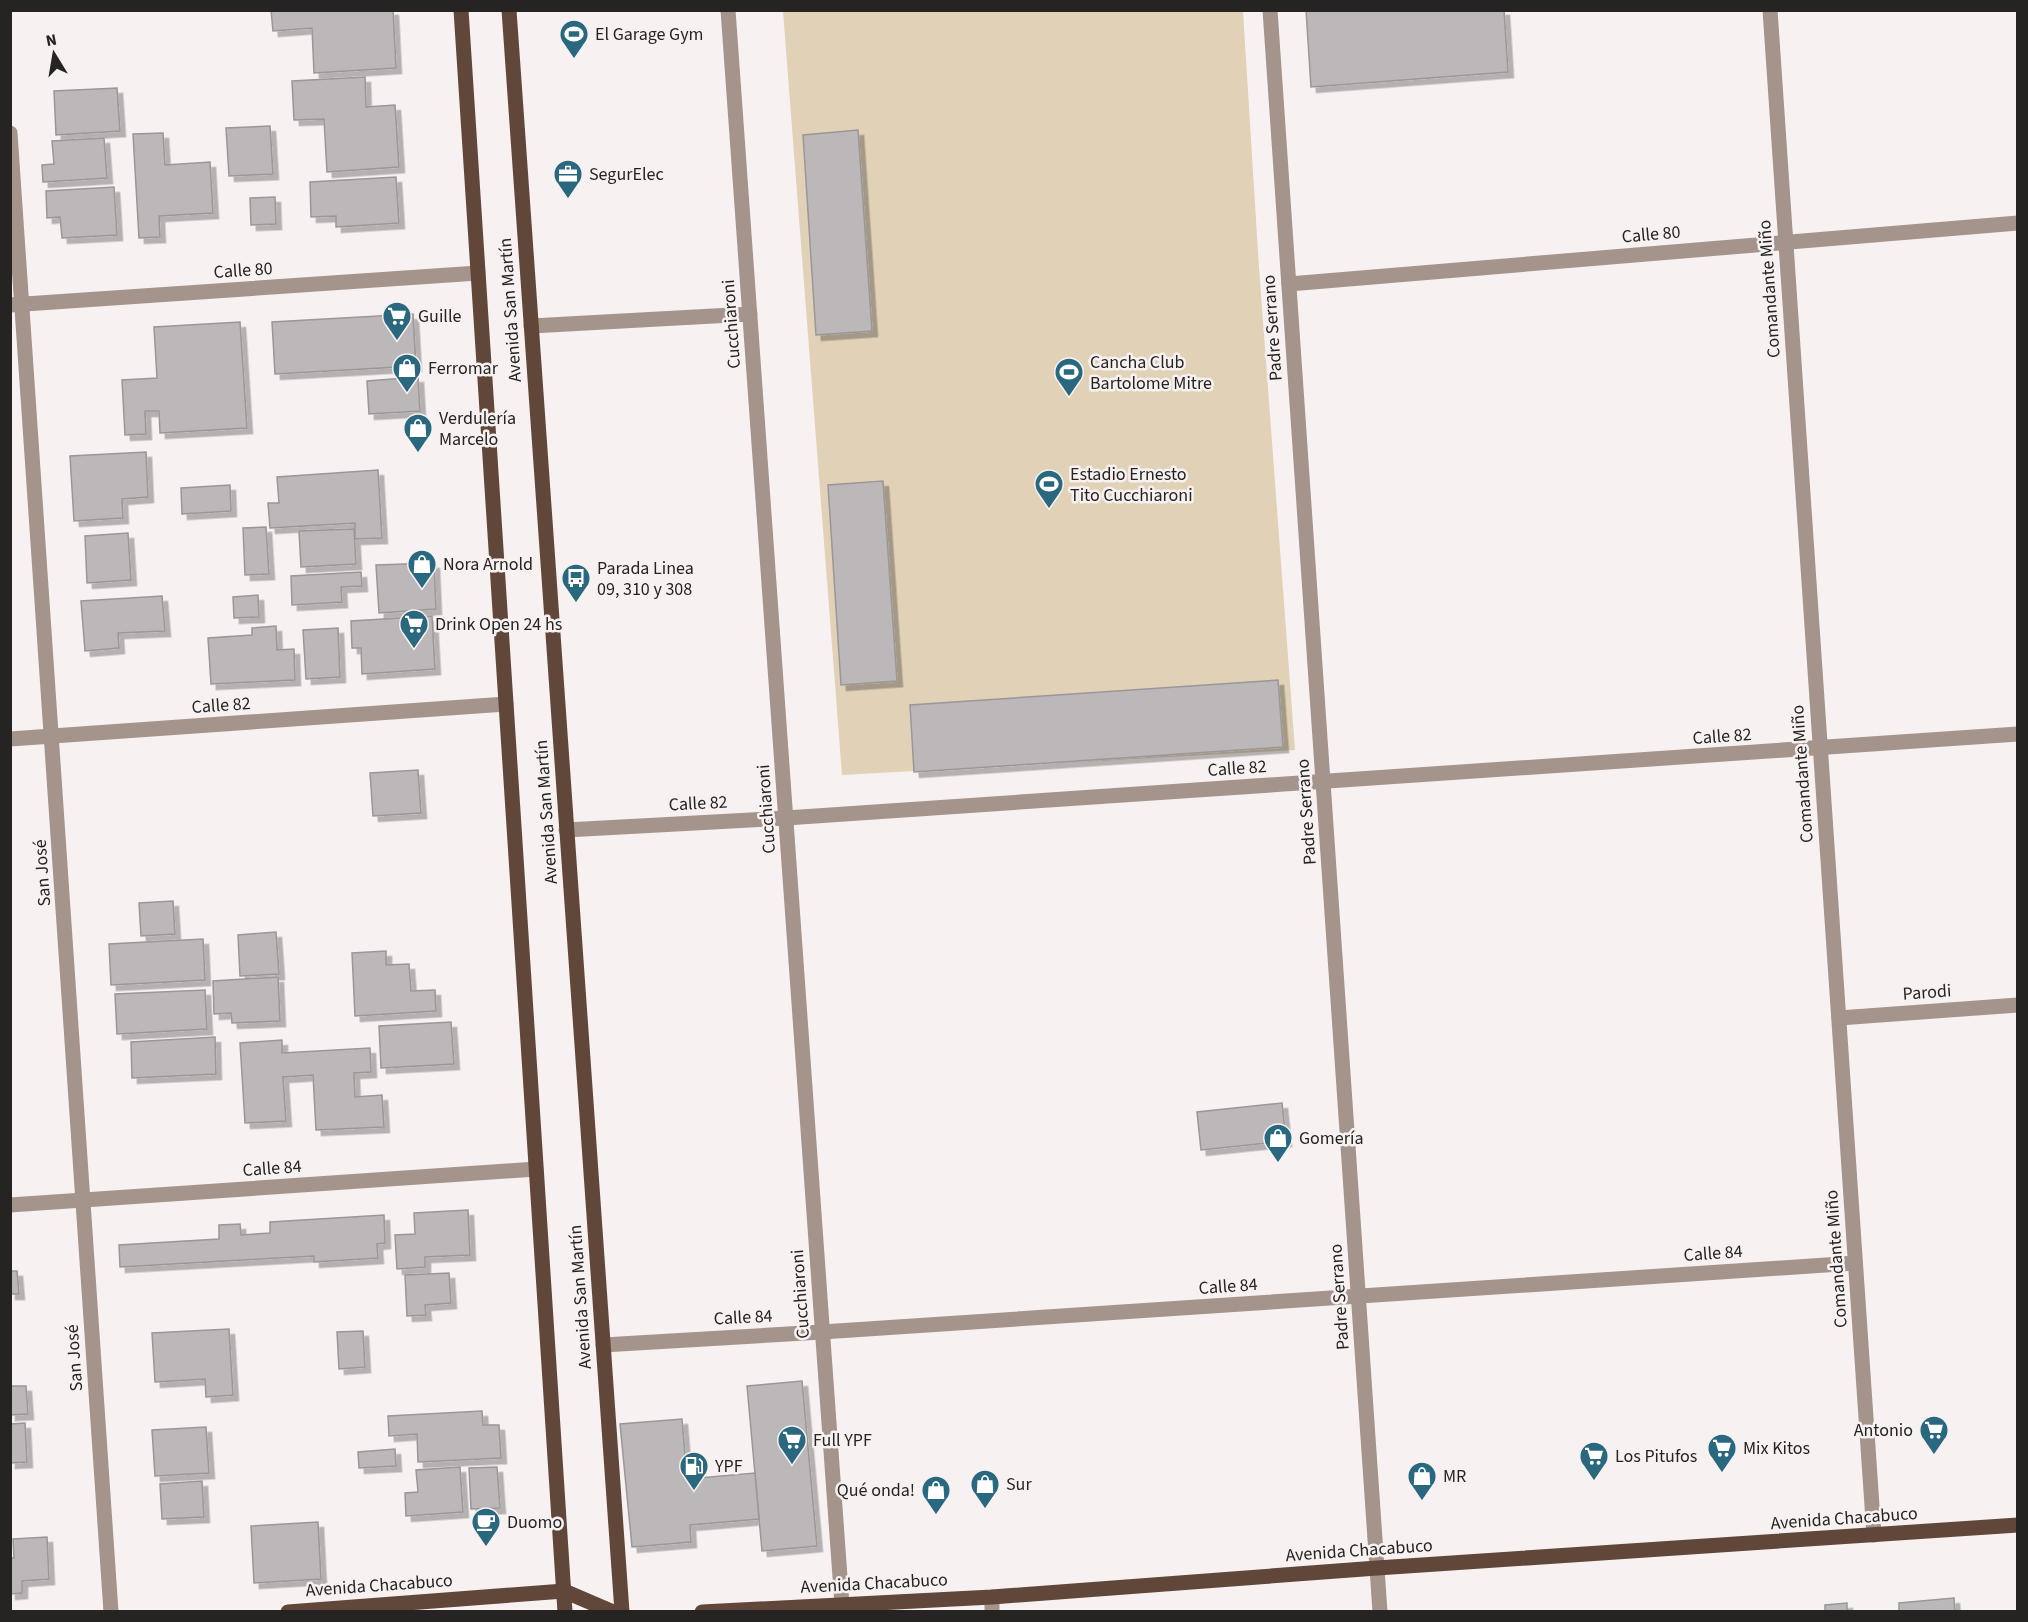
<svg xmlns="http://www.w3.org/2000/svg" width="2028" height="1622" font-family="'Source Sans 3',sans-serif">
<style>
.green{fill:#e0d1b7}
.building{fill:#bcb7b9;stroke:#9b9798;stroke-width:1.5;filter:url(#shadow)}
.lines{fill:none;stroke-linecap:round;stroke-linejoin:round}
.street{stroke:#a4948c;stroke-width:15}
.primary{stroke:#614739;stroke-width:15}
.labels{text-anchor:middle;stroke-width:5;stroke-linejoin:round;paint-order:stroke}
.poi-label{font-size:18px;fill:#252423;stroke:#f7f2f1;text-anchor:start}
.street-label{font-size:18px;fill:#252423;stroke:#f7f2f1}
</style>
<defs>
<filter id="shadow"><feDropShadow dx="5.5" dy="5.5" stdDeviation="0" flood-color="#0004"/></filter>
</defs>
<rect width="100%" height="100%" fill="#f7f2f1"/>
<polygon class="green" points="783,11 1243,11 1259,268 1295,750 842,775"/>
<g class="building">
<polygon points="271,10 393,10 396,68 314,73 312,28 273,31"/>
<polygon points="1306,10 1504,10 1508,72 1311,87"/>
<polygon points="365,77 366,107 395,105 399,167 327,172 324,119 294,120 292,81"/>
<polygon points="117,88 120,131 56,135 54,91"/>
<polygon points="270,126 273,174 229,176 226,128"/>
<polygon points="858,130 872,331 816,335 803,135"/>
<polygon points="163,133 165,165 210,162 213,213 159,216 160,237 139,238 133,134"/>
<polygon points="104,138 107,178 43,182 42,165 54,164 52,141"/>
<polygon points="396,177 399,223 336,227 336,216 311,217 310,182"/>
<polygon points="114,187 117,235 62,238 60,217 47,218 46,191"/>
<polygon points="275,197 276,224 251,225 250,198"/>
<polygon points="413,314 416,366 275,374 272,322"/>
<polygon points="240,322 247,428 160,433 159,411 145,411 146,434 125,435 122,380 157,378 154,327"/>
<polygon points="418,377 420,411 369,414 367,381"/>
<polygon points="146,452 148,497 122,499 123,518 74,521 70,456"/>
<polygon points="378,470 382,538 355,539 355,523 270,528 268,503 279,503 277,477"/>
<polygon points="883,481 897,681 841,685 828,485"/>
<polygon points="230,485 231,511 182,514 181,488"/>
<polygon points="266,527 269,574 245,575 243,528"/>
<polygon points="354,529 356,564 301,567 299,531"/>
<polygon points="128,533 131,580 87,583 85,536"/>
<polygon points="434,563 436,609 379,613 376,565"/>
<polygon points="361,572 362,586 341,587 342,602 292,605 291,576"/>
<polygon points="258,595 259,617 234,618 233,597"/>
<polygon points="162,596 165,631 118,633 119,648 85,651 81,601"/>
<polygon points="432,616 435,669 362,674 361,648 352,648 351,621"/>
<polygon points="276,626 277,650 294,649 295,680 211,684 208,638 252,635 252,628"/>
<polygon points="338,628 340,677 306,679 303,630"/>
<polygon points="1278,680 1283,747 914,772 910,705"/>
<polygon points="418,770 421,813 373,816 370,773"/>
<polygon points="173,901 175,934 141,936 139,903"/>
<polygon points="276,932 279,974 240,976 238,935"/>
<polygon points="203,939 205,980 111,985 109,944"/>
<polygon points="386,951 386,965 409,964 411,991 435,990 436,1011 355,1016 352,953"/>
<polygon points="278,977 280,1021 232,1023 231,1013 214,1014 213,981"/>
<polygon points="205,990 207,1029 117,1034 115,994"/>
<polygon points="451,1022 454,1064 381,1068 379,1026"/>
<polygon points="215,1037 216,1074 132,1078 131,1042"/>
<polygon points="282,1040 282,1053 370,1048 371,1072 354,1073 355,1097 382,1095 384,1127 316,1130 313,1075 283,1077 286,1121 245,1123 240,1043"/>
<polygon points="1282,1103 1286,1141 1201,1150 1197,1112"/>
<polygon points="468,1210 470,1255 425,1257 425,1267 397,1269 395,1235 415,1234 414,1213"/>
<polygon points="384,1215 385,1243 377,1244 378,1258 314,1262 314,1256 120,1267 119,1245 219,1239 219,1225 240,1224 241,1235 270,1233 270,1222"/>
<polygon points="10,1271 17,1271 19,1294 10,1294"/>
<polygon points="449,1273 451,1303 425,1305 426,1315 407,1316 405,1275"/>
<polygon points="229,1329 233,1395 206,1397 205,1379 155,1382 152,1333"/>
<polygon points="363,1331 365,1367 339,1369 337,1332"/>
<polygon points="802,1381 817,1546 762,1551 747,1386"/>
<polygon points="10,1386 26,1386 28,1414 10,1415"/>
<polygon points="482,1411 483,1425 499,1425 501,1458 418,1462 417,1434 389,1436 388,1416"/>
<polygon points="682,1419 687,1479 755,1473 759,1519 690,1525 691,1542 632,1547 620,1424"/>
<polygon points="25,1423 27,1462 10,1463 10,1424"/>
<polygon points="206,1427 209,1473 155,1476 152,1430"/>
<polygon points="395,1449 396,1466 359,1468 358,1452"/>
<polygon points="460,1467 463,1512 406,1516 405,1493 418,1492 416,1470"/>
<polygon points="497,1467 500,1508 471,1509 469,1468"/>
<polygon points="202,1481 204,1517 162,1519 160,1484"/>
<polygon points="318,1522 321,1579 254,1583 251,1526"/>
<polygon points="47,1537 49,1579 22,1581 22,1593 10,1594 10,1558 14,1558 13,1539"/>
<polygon points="1954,1598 1955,1612 1899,1612 1899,1603"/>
<polygon points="1847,1603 1847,1612 1825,1612 1825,1605"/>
</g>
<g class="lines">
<g class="street">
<polyline points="728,10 842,1605"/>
<polyline points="1270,10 1380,1612"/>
<polyline points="1770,10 1874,1535"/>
<polyline points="10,133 111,1612"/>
<polyline points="1289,284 2018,223"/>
<polyline points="10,305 478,273"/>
<polyline points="531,326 750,314"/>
<polyline points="10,739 506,704"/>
<polyline points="566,830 786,818 2018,734"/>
<polyline points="1839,1018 2018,1005"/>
<polyline points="10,1205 536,1169"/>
<polyline points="603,1345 822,1332 1855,1263"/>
<polyline points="992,1597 992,1612"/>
</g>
<g class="primary">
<polyline points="461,10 565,1612"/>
<polyline points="509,10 622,1612"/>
<polyline points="288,1612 564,1591 613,1612"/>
<polyline points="702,1612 992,1597 1377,1568 2018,1525"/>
</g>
</g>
<defs>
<g id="stadium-pin" transform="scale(1.5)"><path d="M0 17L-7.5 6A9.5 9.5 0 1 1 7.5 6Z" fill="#29687e" stroke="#f7f2f1"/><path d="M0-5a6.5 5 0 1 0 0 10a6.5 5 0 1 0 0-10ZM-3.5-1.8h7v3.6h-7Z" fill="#fff"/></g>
<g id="office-pin" transform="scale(1.5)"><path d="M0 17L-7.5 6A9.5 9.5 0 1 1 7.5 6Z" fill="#29687e" stroke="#f7f2f1"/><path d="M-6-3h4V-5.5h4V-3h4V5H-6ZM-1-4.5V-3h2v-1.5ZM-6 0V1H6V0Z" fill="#fff"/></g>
<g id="supermarket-pin" transform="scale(1.5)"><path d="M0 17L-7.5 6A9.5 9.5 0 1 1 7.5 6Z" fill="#29687e" stroke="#f7f2f1"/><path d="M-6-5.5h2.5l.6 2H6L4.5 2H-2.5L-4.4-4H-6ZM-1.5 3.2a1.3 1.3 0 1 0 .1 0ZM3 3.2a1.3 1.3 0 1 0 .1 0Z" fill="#fff"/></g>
<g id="shop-pin" transform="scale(1.5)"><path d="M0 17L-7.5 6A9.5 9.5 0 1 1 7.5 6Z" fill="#29687e" stroke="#f7f2f1"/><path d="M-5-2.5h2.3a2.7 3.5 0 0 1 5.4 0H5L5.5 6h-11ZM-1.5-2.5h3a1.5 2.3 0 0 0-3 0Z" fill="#fff"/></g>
<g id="bus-pin" transform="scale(1.5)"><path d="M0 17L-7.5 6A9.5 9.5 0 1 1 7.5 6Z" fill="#29687e" stroke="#f7f2f1"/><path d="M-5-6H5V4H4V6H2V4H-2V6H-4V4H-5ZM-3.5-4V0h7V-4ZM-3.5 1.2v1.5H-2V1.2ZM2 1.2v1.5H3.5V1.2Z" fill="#fff"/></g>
<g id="fuel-pin" transform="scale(1.5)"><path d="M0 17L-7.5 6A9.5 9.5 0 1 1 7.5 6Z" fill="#29687e" stroke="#f7f2f1"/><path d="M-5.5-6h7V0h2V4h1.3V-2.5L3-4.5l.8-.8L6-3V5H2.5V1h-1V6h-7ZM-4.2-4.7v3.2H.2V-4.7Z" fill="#fff"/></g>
<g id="cafe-pin" transform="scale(1.5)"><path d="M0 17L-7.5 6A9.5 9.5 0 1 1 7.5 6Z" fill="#29687e" stroke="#f7f2f1"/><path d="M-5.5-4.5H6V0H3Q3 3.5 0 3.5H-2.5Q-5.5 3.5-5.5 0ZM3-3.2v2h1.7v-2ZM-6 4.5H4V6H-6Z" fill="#fff"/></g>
</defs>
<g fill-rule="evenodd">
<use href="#stadium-pin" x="574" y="34"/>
<use href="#office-pin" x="568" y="174"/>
<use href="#supermarket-pin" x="397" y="316"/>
<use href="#shop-pin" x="407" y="368"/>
<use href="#stadium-pin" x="1069" y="372"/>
<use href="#shop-pin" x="418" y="428"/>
<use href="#stadium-pin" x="1049" y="484"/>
<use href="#shop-pin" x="422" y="564"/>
<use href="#bus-pin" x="576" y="578"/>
<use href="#supermarket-pin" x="414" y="624"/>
<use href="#shop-pin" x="1278" y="1138"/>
<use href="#supermarket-pin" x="1934" y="1430"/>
<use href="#supermarket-pin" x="792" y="1440"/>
<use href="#supermarket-pin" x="1722" y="1448"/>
<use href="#supermarket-pin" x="1594" y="1456"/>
<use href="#fuel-pin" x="694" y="1466"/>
<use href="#shop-pin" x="1422" y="1476"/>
<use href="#shop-pin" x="985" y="1484"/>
<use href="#shop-pin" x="936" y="1490"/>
<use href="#cafe-pin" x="486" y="1522"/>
</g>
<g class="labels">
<g class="poi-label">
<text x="595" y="40">El Garage Gym</text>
<text x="589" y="180">SegurElec</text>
<text x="418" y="322">Guille</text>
<text x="1090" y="368">Cancha Club<tspan x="1090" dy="21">Bartolome Mitre</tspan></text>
<text x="428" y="374">Ferromar</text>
<text x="439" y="424">Verdulería<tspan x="439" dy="21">Marcelo</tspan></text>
<text x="1070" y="480">Estadio Ernesto<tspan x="1070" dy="21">Tito Cucchiaroni</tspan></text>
<text x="443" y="570">Nora Arnold</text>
<text x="597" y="574">Parada Linea<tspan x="597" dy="21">09, 310 y 308</tspan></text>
<text x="435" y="630">Drink Open 24 hs</text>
<text x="1299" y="1144">Gomería</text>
<text x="1913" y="1436" text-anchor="end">Antonio</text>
<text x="813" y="1446">Full YPF</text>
<text x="1743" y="1454">Mix Kitos</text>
<text x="1615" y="1462">Los Pitufos</text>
<text x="715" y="1472">YPF</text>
<text x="1443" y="1482">MR</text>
<text x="1006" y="1490">Sur</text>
<text x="915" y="1496" text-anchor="end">Qué onda!</text>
<text x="507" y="1528">Duomo</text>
</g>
<g class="street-label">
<text transform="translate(1651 234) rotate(-5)" y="6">Calle 80</text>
<text transform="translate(243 270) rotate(-4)" y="6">Calle 80</text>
<text transform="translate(1769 289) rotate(-94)" y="6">Comandante Miño</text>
<text transform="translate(510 310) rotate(-94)" y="6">Avenida San Martín</text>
<text transform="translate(731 324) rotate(-94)" y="6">Cucchiaroni</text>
<text transform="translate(1272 328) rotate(-94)" y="6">Padre Serrano</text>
<text transform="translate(221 705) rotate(-4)" y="6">Calle 82</text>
<text transform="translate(1722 736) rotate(-4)" y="6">Calle 82</text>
<text transform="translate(1237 768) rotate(-4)" y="6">Calle 82</text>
<text transform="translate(1802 774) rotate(-94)" y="6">Comandante Miño</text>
<text transform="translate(698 803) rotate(-3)" y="6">Calle 82</text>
<text transform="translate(766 809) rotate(-94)" y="6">Cucchiaroni</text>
<text transform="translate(546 812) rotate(-94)" y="6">Avenida San Martín</text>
<text transform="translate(1306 812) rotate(-94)" y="6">Padre Serrano</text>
<text transform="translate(42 873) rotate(-94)" y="6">San José</text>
<text transform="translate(1927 992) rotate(-4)" y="6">Parodi</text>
<text transform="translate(272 1168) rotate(-4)" y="6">Calle 84</text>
<text transform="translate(1713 1253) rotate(-4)" y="6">Calle 84</text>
<text transform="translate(1836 1259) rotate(-94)" y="6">Comandante Miño</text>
<text transform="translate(1228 1286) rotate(-4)" y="6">Calle 84</text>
<text transform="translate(800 1294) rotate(-94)" y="6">Cucchiaroni</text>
<text transform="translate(580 1297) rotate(-94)" y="6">Avenida San Martín</text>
<text transform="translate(1339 1297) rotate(-94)" y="6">Padre Serrano</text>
<text transform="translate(743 1317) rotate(-3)" y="6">Calle 84</text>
<text transform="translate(74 1358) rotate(-94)" y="6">San José</text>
<text transform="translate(1844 1518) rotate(-4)" y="6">Avenida Chacabuco</text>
<text transform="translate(1359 1550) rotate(-4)" y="6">Avenida Chacabuco</text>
<text transform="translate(874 1583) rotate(-3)" y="6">Avenida Chacabuco</text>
<text transform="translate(379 1585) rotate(-4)" y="6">Avenida Chacabuco</text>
</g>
</g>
<rect width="2028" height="1622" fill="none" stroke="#252423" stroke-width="24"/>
<g transform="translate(54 54) rotate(349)" stroke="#f7f2f1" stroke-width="4.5" paint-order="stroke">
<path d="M0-4.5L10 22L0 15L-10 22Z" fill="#252423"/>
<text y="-9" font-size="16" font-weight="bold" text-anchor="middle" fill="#252423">N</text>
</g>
</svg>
